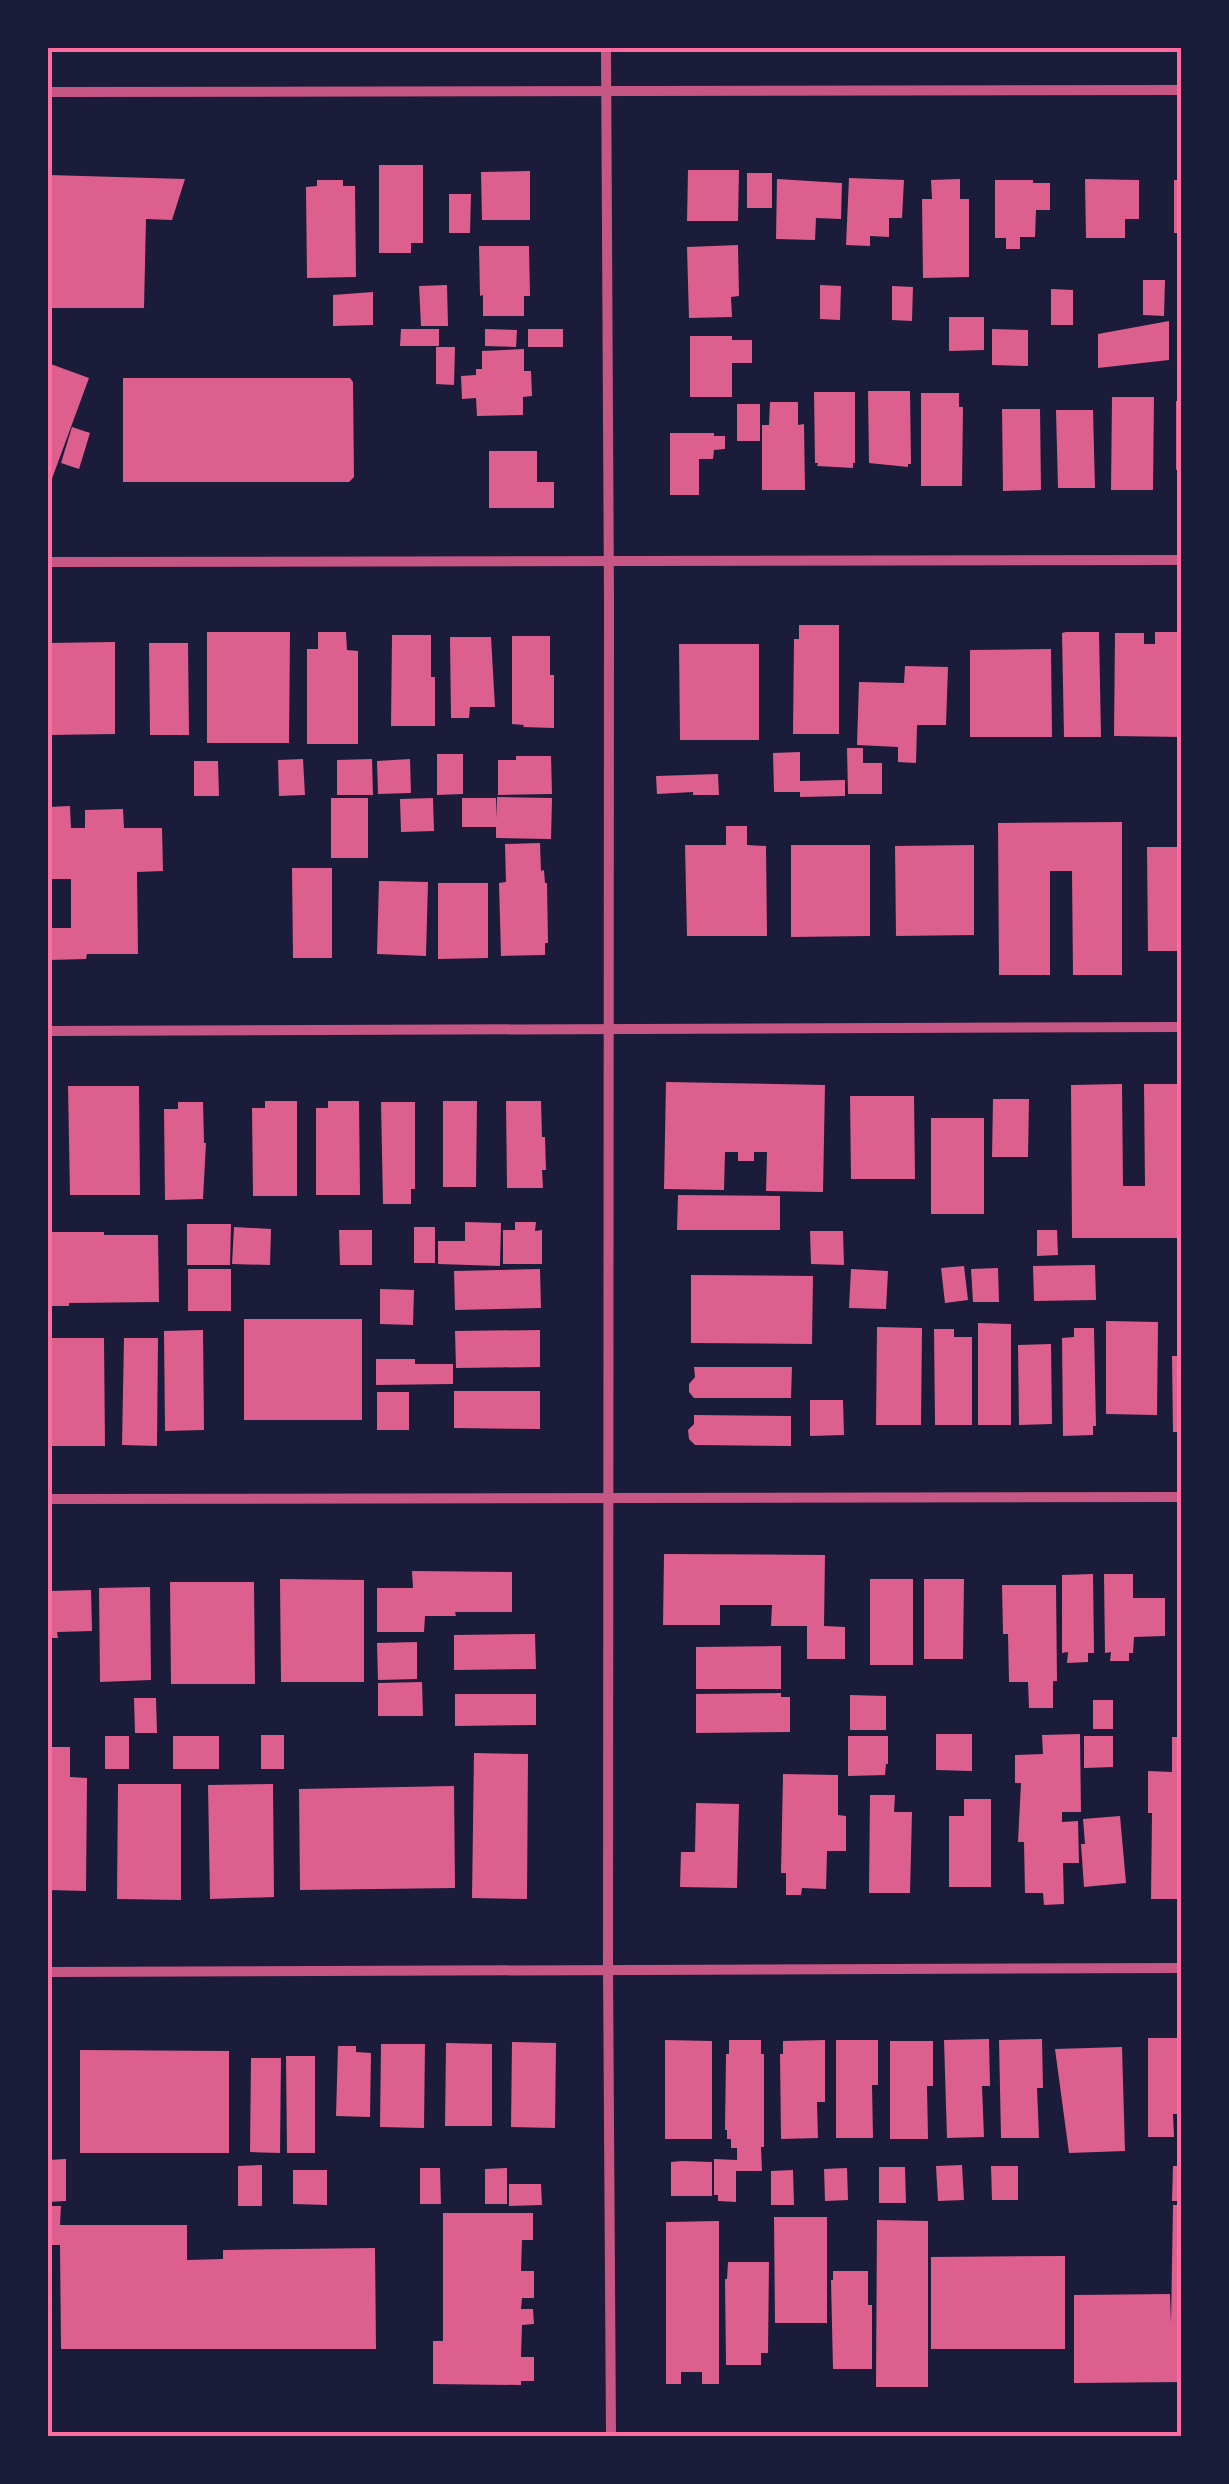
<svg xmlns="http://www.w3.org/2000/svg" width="1229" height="2484" font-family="'Archivo Narrow',sans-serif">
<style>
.building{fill:#dd5f8e}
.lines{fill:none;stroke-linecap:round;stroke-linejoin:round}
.minor{stroke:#c65784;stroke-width:10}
.neatline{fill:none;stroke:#ff6b9d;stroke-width:4}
</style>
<rect width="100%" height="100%" fill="#1b1b3a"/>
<g class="building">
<polygon points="379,165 423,165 423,243 411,243 411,253 379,253"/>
<polygon points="688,170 739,170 738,221 687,221"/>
<polygon points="530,171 530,220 482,220 481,172"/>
<rect x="747" y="173" width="25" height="35"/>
<polygon points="48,175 185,179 172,220 146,219 144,308 48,308"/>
<polygon points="849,178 904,180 902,218 889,218 889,237 870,236 870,246 846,245"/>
<polygon points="777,179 842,183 841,219 816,218 815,240 776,239"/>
<polygon points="960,179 960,199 969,199 969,277 923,278 922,199 932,199 931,180"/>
<polygon points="1085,179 1139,180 1139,219 1125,219 1125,238 1086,238"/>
<polygon points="317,180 343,180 343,186 355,186 356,277 307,278 306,187 317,186"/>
<polygon points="995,180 1033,180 1033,183 1050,183 1050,210 1036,210 1035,237 1020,237 1020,249 1006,249 1006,238 995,238"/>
<rect x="1174" y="180" width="8" height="53"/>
<polygon points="449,194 471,194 470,233 449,233"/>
<polygon points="738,245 739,296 731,297 732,317 689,318 687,247"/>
<polygon points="479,246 529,246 530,296 524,296 524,316 483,316 483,295 480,296"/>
<polygon points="1143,280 1165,280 1164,316 1143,315"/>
<polygon points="447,285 448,326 421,326 419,286"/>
<polygon points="820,285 841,286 840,320 820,319"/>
<polygon points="892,286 913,287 912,321 892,320"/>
<polygon points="1051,289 1073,290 1073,325 1051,325"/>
<polygon points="373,292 373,325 333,326 333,295"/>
<polygon points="949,317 984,317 984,350 949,351"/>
<polygon points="1169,321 1169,360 1098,368 1098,334"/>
<polygon points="401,329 439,329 439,346 400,346"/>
<polygon points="485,329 517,330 516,347 485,346"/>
<rect x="528" y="329" width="35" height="18"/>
<polygon points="992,329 1028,330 1028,366 992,365"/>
<polygon points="690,336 732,336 732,340 752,340 752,363 732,363 732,397 690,397"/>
<polygon points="436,347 455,347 454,385 436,384"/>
<polygon points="524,349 524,371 531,371 532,396 523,397 523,415 477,416 476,398 462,399 461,376 476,375 476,369 482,369 482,351"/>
<polygon points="48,363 89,378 50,484 48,483"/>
<polygon points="123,378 350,378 353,382 354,477 349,482 123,482"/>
<polygon points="868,391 910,391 911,464 908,464 908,467 869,463"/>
<polygon points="814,392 855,392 855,463 853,463 853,468 817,466 818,463 815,463"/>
<polygon points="921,393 959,393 959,407 963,407 962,486 921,486"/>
<polygon points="1112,397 1154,397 1153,490 1111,490"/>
<polygon points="1176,401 1182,401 1182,469 1176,470"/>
<polygon points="770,402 798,402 798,425 804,424 805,490 762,490 762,425 769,425"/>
<rect x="737" y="404" width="23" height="37"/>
<polygon points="1002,409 1040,409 1041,490 1003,491"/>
<polygon points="1056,410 1093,410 1095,488 1058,488"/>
<polygon points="72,427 90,433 79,469 61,463"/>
<polygon points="670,433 714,433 714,436 725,436 725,449 714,450 713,459 699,459 699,495 670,495"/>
<polygon points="489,451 537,451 537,482 554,482 554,508 489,508"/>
<polygon points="799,625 839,625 839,734 793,734 794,639 799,639"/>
<polygon points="207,632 290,632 289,743 207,743"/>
<polygon points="318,632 346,632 347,650 358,651 358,744 307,744 307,649 318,649"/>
<polygon points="1066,632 1099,632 1101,737 1064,737 1062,633"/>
<polygon points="1155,632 1182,632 1182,737 1114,736 1115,633 1144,633 1144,644 1155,644"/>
<polygon points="392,635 431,635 431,677 435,677 435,726 391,726"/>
<polygon points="512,636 550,636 550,675 554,675 554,728 523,727 524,725 512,724"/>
<polygon points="450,637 491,637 495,707 470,707 469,718 451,718"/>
<polygon points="115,642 115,734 48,735 48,643"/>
<polygon points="149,643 188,643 189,735 150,735"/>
<polygon points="679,644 759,644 759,740 680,740"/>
<polygon points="1051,649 1052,737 970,737 970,650"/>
<polygon points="905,666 948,667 946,725 917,725 916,763 898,762 898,747 857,745 859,682 904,683"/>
<polygon points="847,748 863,748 863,763 882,763 882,794 848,794"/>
<polygon points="800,752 800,781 845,780 845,796 800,797 800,792 774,792 773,753"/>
<polygon points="437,754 463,754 463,794 437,795"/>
<polygon points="516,756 551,756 552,794 498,795 498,760 516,760"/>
<polygon points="303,759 305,795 279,796 278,760"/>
<polygon points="372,759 373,795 337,795 337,760"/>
<polygon points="410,759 411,793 378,794 377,761"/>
<polygon points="194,761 218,761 219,796 194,796"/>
<polygon points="718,774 719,795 693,795 693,792 657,794 656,776"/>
<polygon points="497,797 552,798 551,839 496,838 496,827 462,827 462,798 496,798 497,819"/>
<rect x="331" y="798" width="37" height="60"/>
<polygon points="433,798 434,831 401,832 400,799"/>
<polygon points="70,806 71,828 85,828 85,810 123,809 124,828 162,828 163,871 137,872 138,954 87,954 86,959 48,960 48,928 71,928 71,879 48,879 48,807"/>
<polygon points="1122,822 1122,975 1073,975 1072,871 1050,871 1050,975 999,975 998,823"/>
<polygon points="726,826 747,826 747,845 766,846 767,936 687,936 685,845 726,845"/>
<polygon points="540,843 541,871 544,870 545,883 547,883 548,943 545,943 545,955 501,956 499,883 506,882 505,844"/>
<polygon points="791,845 870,845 870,936 791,937"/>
<polygon points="974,845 974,935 896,936 895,846"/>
<polygon points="1147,847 1182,847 1182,951 1148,951"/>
<polygon points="292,868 332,868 332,958 293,958"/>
<polygon points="379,881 428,882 426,956 377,954"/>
<polygon points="438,883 488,883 488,958 438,959"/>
<polygon points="666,1082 825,1085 823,1192 766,1191 767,1152 754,1152 754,1161 738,1161 738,1152 725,1152 724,1190 664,1189"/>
<polygon points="1122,1084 1123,1186 1145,1186 1144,1084 1182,1084 1182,1238 1072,1238 1071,1085"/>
<polygon points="68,1086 139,1086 140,1195 70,1195"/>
<polygon points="850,1096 914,1096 915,1179 851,1179"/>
<polygon points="993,1099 1029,1099 1028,1157 992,1157"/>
<polygon points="265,1101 297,1101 297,1196 253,1196 252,1108 265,1108"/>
<polygon points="328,1101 359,1101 360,1195 316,1195 316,1108 328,1108"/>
<polygon points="443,1101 477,1101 476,1187 443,1187"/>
<polygon points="506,1101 541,1101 542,1137 545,1137 546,1170 542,1170 543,1188 507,1188"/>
<polygon points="178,1102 203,1102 204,1143 206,1143 203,1199 165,1200 164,1109 178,1109"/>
<polygon points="381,1102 415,1102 415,1189 411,1189 411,1204 383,1204"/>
<rect x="931" y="1118" width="53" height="96"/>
<polygon points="678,1195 780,1196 780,1230 677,1230"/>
<polygon points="465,1222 501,1223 500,1266 438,1264 438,1241 465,1241"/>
<polygon points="515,1222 536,1222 535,1231 542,1230 542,1264 503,1264 503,1230 515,1230"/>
<polygon points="187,1224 231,1224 230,1265 187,1265"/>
<polygon points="234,1227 271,1229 270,1265 232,1264"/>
<rect x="414" y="1227" width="21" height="36"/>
<polygon points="339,1230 372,1230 372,1265 340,1265"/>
<polygon points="1037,1230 1057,1230 1058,1255 1037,1256"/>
<polygon points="810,1231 843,1231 844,1265 811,1264"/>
<polygon points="48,1232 104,1232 104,1235 158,1235 159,1302 69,1303 69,1306 48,1306"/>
<polygon points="1095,1265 1096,1300 1034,1301 1033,1266"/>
<polygon points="964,1266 968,1300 945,1303 941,1268"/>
<polygon points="998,1268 999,1302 973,1302 971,1269"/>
<rect x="188" y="1269" width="43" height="42"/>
<polygon points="540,1269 541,1308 455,1310 454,1271"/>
<polygon points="851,1269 888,1271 886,1309 849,1308"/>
<polygon points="691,1275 813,1276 812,1344 691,1343"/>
<polygon points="380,1289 414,1290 413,1325 380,1324"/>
<rect x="244" y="1319" width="118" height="101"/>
<polygon points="1106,1321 1158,1322 1157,1415 1106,1414"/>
<polygon points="978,1323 1011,1324 1011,1425 978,1425"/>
<polygon points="877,1327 922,1328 921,1425 876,1425"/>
<polygon points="1074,1328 1094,1328 1096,1426 1093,1426 1093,1435 1063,1436 1062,1338 1074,1337"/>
<polygon points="934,1329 954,1329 954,1337 972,1337 972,1425 935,1425"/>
<polygon points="203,1330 204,1430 165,1431 164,1331"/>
<polygon points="540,1330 540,1367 456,1368 455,1331"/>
<polygon points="48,1338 104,1338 105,1446 48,1446"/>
<polygon points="124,1338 158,1338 157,1446 122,1445"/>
<polygon points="1051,1344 1052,1424 1019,1425 1018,1345"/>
<polygon points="1172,1356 1182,1356 1182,1432 1173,1432"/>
<polygon points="376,1359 415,1359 415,1364 453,1364 453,1384 376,1385"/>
<polygon points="694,1367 792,1367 791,1398 694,1398 689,1392 689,1384 695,1377"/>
<polygon points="454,1391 540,1391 540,1429 454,1428"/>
<rect x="377" y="1392" width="32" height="38"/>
<polygon points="810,1400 843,1400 844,1435 810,1436"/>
<polygon points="694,1415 791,1416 791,1446 695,1445 689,1439 688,1430 694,1424"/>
<polygon points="664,1554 825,1555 824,1626 845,1627 845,1659 807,1659 807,1626 771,1626 772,1605 720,1605 720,1625 663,1625"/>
<polygon points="412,1571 512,1572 512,1612 455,1612 456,1616 425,1616 424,1632 377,1632 377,1588 413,1588"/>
<polygon points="1093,1574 1094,1653 1088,1653 1088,1662 1067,1663 1068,1652 1062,1653 1062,1575"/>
<polygon points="1104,1574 1133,1574 1133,1598 1165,1598 1165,1636 1134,1637 1133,1653 1129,1653 1129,1661 1110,1661 1111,1652 1105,1653"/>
<polygon points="280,1579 364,1580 364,1682 281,1682"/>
<rect x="870" y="1579" width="43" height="86"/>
<polygon points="924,1579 964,1579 963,1659 924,1659"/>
<polygon points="170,1582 254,1582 255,1684 171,1684"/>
<polygon points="1002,1585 1056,1585 1057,1681 1053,1681 1053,1708 1029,1708 1028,1682 1009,1682 1008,1634 1003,1634"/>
<polygon points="150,1587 151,1680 100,1682 99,1588"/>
<polygon points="91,1590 92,1631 57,1632 58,1638 48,1638 48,1591"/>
<polygon points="535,1634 536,1669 454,1670 454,1635"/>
<polygon points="417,1642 417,1679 378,1680 377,1643"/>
<polygon points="781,1646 781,1689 696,1689 696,1647"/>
<polygon points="422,1682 423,1716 378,1716 378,1683"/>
<polygon points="781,1693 781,1697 790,1697 790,1732 696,1733 696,1694"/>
<polygon points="455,1694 536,1694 536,1725 455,1726"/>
<polygon points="850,1695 886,1696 886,1730 850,1730"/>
<polygon points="134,1698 156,1698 157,1733 135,1733"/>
<rect x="1093" y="1700" width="20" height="29"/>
<polygon points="936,1734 972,1734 972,1771 936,1770"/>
<polygon points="1080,1734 1081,1812 1062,1812 1062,1822 1078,1821 1079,1863 1063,1863 1064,1904 1044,1905 1043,1893 1025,1893 1024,1842 1018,1842 1021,1783 1015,1783 1015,1755 1043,1754 1042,1735"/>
<rect x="261" y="1735" width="23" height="34"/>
<rect x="105" y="1736" width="24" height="33"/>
<rect x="173" y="1736" width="46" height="33"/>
<polygon points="848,1736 888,1736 888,1764 886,1764 885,1775 848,1776"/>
<polygon points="1084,1736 1113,1736 1113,1767 1084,1768"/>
<polygon points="1172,1737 1182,1737 1182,1899 1151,1899 1152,1813 1148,1813 1148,1771 1172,1772"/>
<polygon points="49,1747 70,1747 70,1777 87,1778 86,1891 48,1890"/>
<polygon points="474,1753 528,1754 527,1899 472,1898"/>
<polygon points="783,1774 838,1775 838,1815 846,1816 846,1851 827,1851 826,1889 802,1888 801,1895 786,1895 786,1873 781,1873"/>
<polygon points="118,1784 181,1784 181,1900 117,1899"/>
<polygon points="273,1784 274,1897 210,1899 208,1785"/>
<polygon points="454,1786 455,1888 300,1890 299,1789"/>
<polygon points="870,1795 895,1795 894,1812 912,1812 910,1893 869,1893"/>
<polygon points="964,1799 991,1799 991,1887 949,1887 949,1816 964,1816"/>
<polygon points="696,1803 739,1804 737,1888 680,1887 681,1852 695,1852"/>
<polygon points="1120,1816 1126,1883 1084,1887 1081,1844 1085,1844 1083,1819"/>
<polygon points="1148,2038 1182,2038 1182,2114 1173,2114 1174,2137 1148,2137"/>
<polygon points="989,2039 990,2086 982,2086 984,2137 947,2138 944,2040"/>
<polygon points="1042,2039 1043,2088 1037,2088 1039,2138 1001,2138 999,2040"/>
<polygon points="665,2040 712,2041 712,2139 665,2139"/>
<polygon points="729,2040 761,2040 761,2054 764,2054 764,2147 761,2147 762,2171 736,2171 736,2202 718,2201 718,2195 714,2195 714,2159 737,2160 737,2148 731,2148 731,2139 727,2139 727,2130 725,2130 726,2054 729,2054"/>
<polygon points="825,2040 825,2102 817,2102 818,2138 781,2139 780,2054 783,2054 783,2041"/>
<polygon points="836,2040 878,2040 878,2085 872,2085 873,2138 836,2138"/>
<polygon points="890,2041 933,2041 933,2086 927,2086 928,2139 890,2139"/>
<polygon points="512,2042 556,2043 555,2128 511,2127"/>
<polygon points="446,2043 492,2044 492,2126 445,2126"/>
<polygon points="381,2044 425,2044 424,2128 380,2127"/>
<polygon points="338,2046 356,2046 356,2052 371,2053 370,2117 336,2116"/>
<polygon points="1122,2047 1125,2151 1069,2153 1055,2049"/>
<polygon points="80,2050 229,2051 229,2153 80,2153"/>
<polygon points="286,2056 315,2056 315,2153 287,2153"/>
<polygon points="251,2058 281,2058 280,2153 250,2152"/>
<polygon points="66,2159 66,2201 48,2202 48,2160"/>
<polygon points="682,2161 712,2162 712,2196 671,2196 671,2162"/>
<polygon points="262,2165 262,2206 238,2206 238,2166"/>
<polygon points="962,2165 964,2200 938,2201 936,2166"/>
<polygon points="991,2166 1018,2166 1018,2200 992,2200"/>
<polygon points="1173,2166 1182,2166 1182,2201 1172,2201"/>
<polygon points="879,2167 905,2167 906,2203 879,2203"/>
<polygon points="420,2168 440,2168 441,2204 420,2204"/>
<polygon points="507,2168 507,2204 485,2204 485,2169"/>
<polygon points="847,2168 848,2200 825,2201 824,2169"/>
<polygon points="293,2170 327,2170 327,2205 293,2204"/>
<polygon points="793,2170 794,2205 771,2205 771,2171"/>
<polygon points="509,2184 541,2184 542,2205 509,2206"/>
<polygon points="1173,2205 1182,2205 1182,2382 1074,2383 1074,2295 1170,2294 1171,2324"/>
<polygon points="48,2206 61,2206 60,2225 187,2225 187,2260 223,2259 223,2250 375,2248 376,2349 61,2349 60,2245 48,2245"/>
<polygon points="443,2213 533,2213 533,2240 522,2240 521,2271 534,2271 534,2298 522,2298 521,2309 533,2309 534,2324 522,2325 521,2357 534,2357 534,2381 521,2381 521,2385 433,2384 433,2341 443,2341"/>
<polygon points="774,2217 827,2217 827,2323 775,2323"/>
<polygon points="877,2220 928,2221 928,2387 876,2387"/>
<polygon points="719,2221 719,2384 702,2384 702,2372 681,2372 681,2384 666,2384 666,2222"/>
<polygon points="1065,2256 1065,2349 931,2349 931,2257"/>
<polygon points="728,2262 769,2262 768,2353 761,2353 761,2365 726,2365 725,2279 727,2279"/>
<polygon points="833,2271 868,2271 868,2305 872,2305 872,2369 833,2369 831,2280 833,2280"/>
</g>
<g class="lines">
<g class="minor">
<polyline points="606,48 609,602 608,1968 611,2436"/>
<polyline points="48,92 1182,90"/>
<polyline points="48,562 1182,560"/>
<polyline points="48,1031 1182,1027"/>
<polyline points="48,1499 1182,1497"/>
<polyline points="48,1972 1182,1968"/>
</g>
</g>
<rect width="1229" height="2484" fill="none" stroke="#1b1b3a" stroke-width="100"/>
<rect x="50" y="50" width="1129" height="2384" class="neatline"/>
</svg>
